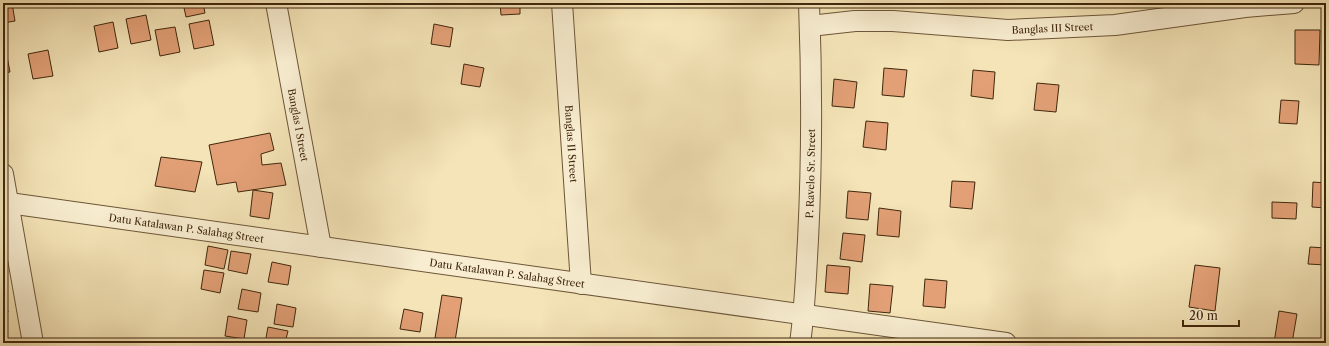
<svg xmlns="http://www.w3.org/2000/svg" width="1329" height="346" font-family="'Libre Caslon Text',serif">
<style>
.building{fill:#e3a076;stroke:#40270d}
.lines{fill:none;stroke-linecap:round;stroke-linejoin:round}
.street-casing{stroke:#6d5638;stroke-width:22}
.street{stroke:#f8edd0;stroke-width:20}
.labels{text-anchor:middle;stroke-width:3.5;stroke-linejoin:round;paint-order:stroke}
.street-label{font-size:10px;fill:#40270d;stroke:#f8edd0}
</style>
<rect width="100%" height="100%" fill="#f4e4b7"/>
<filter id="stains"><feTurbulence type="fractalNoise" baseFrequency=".005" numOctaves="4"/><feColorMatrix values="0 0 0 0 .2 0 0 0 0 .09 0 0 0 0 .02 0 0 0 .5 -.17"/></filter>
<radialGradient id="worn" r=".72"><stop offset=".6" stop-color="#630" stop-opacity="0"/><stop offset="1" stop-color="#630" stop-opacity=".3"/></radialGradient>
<g class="building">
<polygon points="3,3 12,3 15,21 3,23"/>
<polygon points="183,3 203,3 205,13 186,17"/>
<polygon points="500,3 520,3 520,14 501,15"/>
<polygon points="146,15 151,40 131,44 126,19"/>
<polygon points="209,20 214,45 194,49 189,24"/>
<polygon points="113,22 118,48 99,52 94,26"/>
<polygon points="434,24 453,28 450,47 431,44"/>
<polygon points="175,27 180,52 160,56 155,30"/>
<polygon points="1295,30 1320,30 1319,65 1295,64"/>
<polygon points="5,46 10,72 3,73 3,47"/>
<polygon points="48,50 53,76 33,79 28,54"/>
<polygon points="464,64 484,68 480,87 461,84"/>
<polygon points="884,68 907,70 904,97 882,95"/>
<polygon points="973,70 995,72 993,99 971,96"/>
<polygon points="834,79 857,82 854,108 832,106"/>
<polygon points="1037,83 1059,85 1056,112 1034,110"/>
<polygon points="1281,100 1299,101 1297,124 1279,123"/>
<polygon points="866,121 888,123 886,150 863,147"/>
<polygon points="270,133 274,150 261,154 262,165 281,163 286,185 238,192 236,182 217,185 209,145"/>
<polygon points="1322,134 1326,134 1326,147 1322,146"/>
<polygon points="161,157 202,162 195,192 155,186"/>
<polygon points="952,181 975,182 972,209 950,207"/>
<polygon points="1313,182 1326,183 1326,208 1312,207"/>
<polygon points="253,190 273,193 269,219 250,216"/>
<polygon points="848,191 871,193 868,220 846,218"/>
<polygon points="1272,202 1297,203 1296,219 1272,218"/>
<polygon points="879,208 901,211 899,237 877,235"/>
<polygon points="843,233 865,235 862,262 840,259"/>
<polygon points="208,246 228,250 224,269 205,265"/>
<polygon points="1310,247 1326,248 1326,265 1308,264"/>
<polygon points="231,251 251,254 247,274 228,270"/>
<polygon points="272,262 291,266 288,285 268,282"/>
<polygon points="827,265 850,267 848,294 825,292"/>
<polygon points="1195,265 1220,268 1215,311 1189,307"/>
<polygon points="204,270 224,273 220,293 201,289"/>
<polygon points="925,279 947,281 945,308 923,306"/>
<polygon points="870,284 893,286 890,313 868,311"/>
<polygon points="3,287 8,312 3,313"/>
<polygon points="242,289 261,293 258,312 238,309"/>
<polygon points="442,295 462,298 455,341 435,338"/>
<polygon points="277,304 296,308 293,327 274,324"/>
<polygon points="404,309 423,313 420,332 400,329"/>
<polygon points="1279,311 1297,314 1292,343 1274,343"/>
<polygon points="228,316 247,320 244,339 225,336"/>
<polygon points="268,327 288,331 285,343 265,343"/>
</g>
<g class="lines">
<g class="street-casing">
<g id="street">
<path id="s1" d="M276 3 321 247"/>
<path id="s2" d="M562 3 581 284"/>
<path id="s3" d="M810 26 855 21H893L1008 30 1115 25 1245 7 1294 3"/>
<polyline points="3,174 33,343"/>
<path id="s4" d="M9 203 1006 343"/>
<path id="s5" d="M800 343C805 309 806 274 808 240 812 161 812 82 809 3"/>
</g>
</g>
<use href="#street" class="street"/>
</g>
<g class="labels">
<g class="street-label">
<text dy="4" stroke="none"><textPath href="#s3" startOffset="243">Banglas III Street</textPath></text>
<text dy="4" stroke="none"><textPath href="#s1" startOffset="124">Banglas I Street</textPath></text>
<text dy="4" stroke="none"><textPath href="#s2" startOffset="141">Banglas II Street</textPath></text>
<text dy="4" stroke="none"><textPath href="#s5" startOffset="170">P. Ravelo Sr. Street</textPath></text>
<text dy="4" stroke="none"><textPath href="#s4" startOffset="179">Datu Katalawan P. Salahag Street</textPath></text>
<text dy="4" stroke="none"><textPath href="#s4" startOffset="503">Datu Katalawan P. Salahag Street</textPath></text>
</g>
</g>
<rect width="1329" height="346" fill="none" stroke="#f4e4b7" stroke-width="16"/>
<rect x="4" y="4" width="1321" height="338" fill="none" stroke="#40270d" stroke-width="2"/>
<rect x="8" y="8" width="1313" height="330" fill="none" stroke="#40270d"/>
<path d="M1183 320v6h56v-6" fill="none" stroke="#40270d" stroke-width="2"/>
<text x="1189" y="320" font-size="12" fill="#40270d" stroke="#f8edd0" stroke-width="3" paint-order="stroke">20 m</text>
<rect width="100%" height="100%" filter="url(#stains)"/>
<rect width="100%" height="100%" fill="url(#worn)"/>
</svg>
